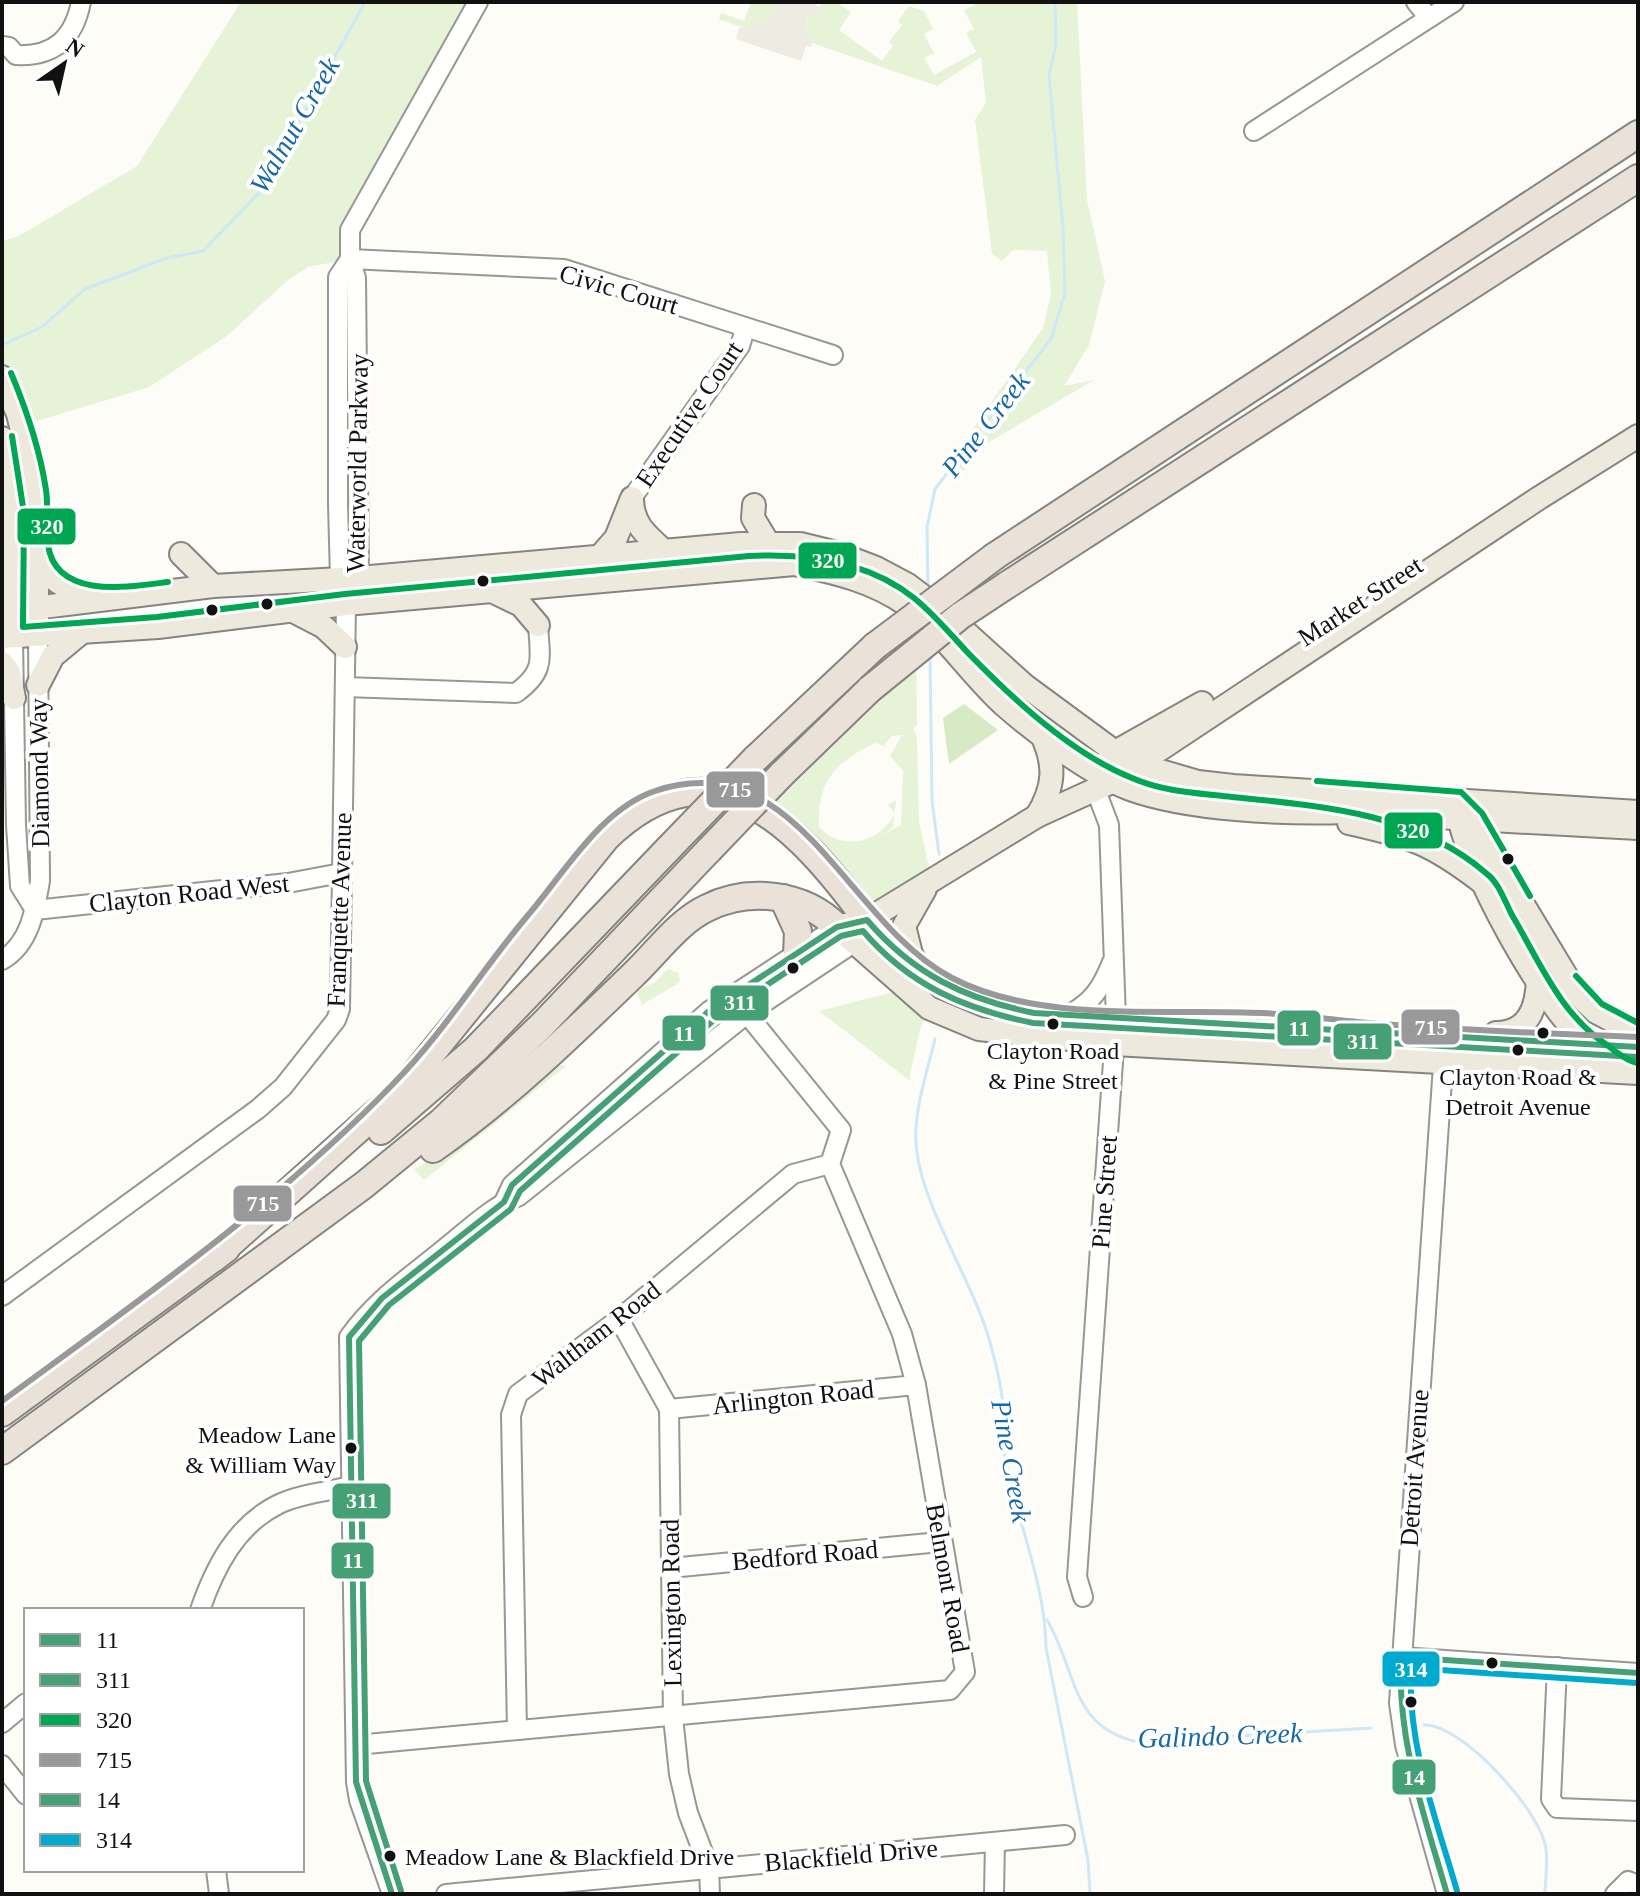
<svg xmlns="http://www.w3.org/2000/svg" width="1640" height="1896" font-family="Georgia,serif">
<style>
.green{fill:#e7f3d7;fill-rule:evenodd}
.forest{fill:#d8eac5}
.plaza{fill:#edebe2}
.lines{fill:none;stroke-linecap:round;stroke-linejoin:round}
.stream{stroke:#cde8f7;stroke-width:3}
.minor-casing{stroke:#979795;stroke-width:22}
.major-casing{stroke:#858482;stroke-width:26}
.highway-casing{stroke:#858482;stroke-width:30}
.minor{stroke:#fffffe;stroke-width:18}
.major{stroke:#ede9dc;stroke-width:22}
.highway{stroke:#eae1d8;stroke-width:26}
.highway-bridge-casing{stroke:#858482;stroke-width:30;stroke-linecap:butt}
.highway-bridge{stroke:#eae1d8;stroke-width:26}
.bus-1-casing{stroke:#fff;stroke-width:12}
.bus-2-casing{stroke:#fff;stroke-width:12}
.bus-3-casing{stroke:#fff;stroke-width:12}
.bus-4-casing{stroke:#fff;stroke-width:12}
.bus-5-casing{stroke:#fff;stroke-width:12}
.bus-6-casing{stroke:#fff;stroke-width:12}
.bus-1{stroke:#46a076;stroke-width:6}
.bus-2{stroke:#46a076;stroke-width:6}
.bus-3{stroke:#00a651;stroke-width:6}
.bus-4{stroke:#999;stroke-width:6}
.bus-5{stroke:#46a076;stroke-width:6}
.bus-6{stroke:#00a9ce;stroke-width:6}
.bus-dot{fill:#111;stroke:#fff;stroke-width:3}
.labels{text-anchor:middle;stroke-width:8;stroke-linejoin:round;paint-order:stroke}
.bus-label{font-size:24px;fill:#111;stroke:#fff}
.street-label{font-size:26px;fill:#111;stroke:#fff}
.water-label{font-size:28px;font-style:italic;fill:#1768a6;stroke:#fff}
.line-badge{stroke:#fff;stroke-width:3}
.badge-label{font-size:22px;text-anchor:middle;font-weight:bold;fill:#fff}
</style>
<rect width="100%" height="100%" fill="#fdfcf7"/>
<g class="green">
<polygon points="241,2 478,2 359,209 350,259 308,267 288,280 227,336 149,387 21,426 2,377 2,241 19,236 137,166"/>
<polygon points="751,2 775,2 767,25 749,30 719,19 721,13 744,21"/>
<polygon points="823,2 836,2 851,12 839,30 882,61 893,46 889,42 902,25 898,21 909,6 924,11 933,29 924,34 934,53 924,58 934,75 976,52 966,33 974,29 964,10 975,5 974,2 1077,2 1087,200 1105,281 1089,345 1064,386 1094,380 984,445 962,473 955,463 972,430 1043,328 1051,294 1047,251 1013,250 1002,261 992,254 975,120 986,103 981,57 937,86 812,43 804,30 809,14 817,17"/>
<path d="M916 650 917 725 913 728 917 738 919 822 932 881 867 920 767 811 781 775ZM902 735 890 756 903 771 901 825 882 835 893 827 896 800 888 805 895 813C880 843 843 852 819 827 817 782 834 763 875 743L884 746 891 736Z"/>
<polygon points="668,969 679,973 680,982 642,1005 636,990 654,983"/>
<polygon points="905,989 929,1008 920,1029 909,1080 819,1011"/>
<polygon points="540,1064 566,1066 424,1180 414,1169 443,1154"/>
</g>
<polygon class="forest" points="964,704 998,730 949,764 943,718"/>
<polygon class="plaza" points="775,2 815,2 818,7 823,2 817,17 808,15 804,30 812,43 811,47 806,46 801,61 736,39 739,27 749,30 752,20 767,25"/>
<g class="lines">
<g class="stream">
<polyline points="2,345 42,327 85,289 167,258 203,251 261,191 365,2"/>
<polyline points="928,591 927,527 935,489 1051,339 1065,293 1063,228 1049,76 1056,44 1055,2"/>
<polyline points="930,654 932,801 939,854"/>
<path d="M935 1039C928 1068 918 1098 916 1128 911 1192 971 1275 989 1339 996 1363 1003 1392 1004 1417 1005 1427 1002 1437 1003 1447 1014 1516 1045 1578 1046 1648L1088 1860 1090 1894"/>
<path d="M1047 1620C1077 1670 1070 1728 1138 1742L1371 1728"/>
<path d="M1424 1725C1462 1724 1537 1808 1545 1844 1549 1858 1545 1879 1545 1894"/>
</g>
<g class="minor-casing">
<g id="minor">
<polyline points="1416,2 1429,18"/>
<path d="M2 46 9 47 16 55C54 57 74 38 81 2"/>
<polyline points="1254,131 1454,2"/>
<polyline points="350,259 564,269 833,355"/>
<polyline points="632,498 740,346 745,329"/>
<polyline points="354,588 359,578 356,278 350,259 350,230 478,2"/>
<polyline points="13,638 16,825 20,886 35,910"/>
<path d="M345 687 516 693C546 671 540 659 538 625"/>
<polyline points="35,910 288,883 341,873"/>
<path d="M2 960C30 944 35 910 40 881L38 636"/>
<path d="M1068 1015C1093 1002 1102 987 1112 962"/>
<polyline points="1444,1051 1399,1703 1405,1745 1447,1894"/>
<polyline points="504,1202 512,1185 709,1011 837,927"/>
<polyline points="2,1296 258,1109 283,1087 336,1020 340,1009 346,604 340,578 338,504 338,277 350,259"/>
<polyline points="619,1319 669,1409 673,1717 679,1774 688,1813 709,1868 710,1894"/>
<polyline points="669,1409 916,1385"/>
<polyline points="670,1568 940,1542"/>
<polyline points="1083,1597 1077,1577 1116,1019 1109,825 1095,788"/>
<path d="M200 1610C215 1567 236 1525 279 1504 300 1494 329 1491 352 1486"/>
<polyline points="1401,1657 1638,1673"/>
<polyline points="1557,1667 1551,1799 1557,1808 1638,1811"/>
<polyline points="2,1723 26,1703"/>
<polyline points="517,1730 511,1415 518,1394 619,1319 793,1174 830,1164"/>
<polyline points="356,1745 950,1690 965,1672 916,1385 902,1334 830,1164 841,1130 747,1014"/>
<polyline points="2,1765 26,1795"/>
<polyline points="216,1870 219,1894"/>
<path d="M392 1894 359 1800 356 1782 349 1337C375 1300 410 1277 444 1249 468 1230 491 1207 519 1196L747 1014 852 944"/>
<polyline points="446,1894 1065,1835"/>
<polyline points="994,1894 995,1842"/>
<polyline points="1615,1894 1628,1881 1638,1885"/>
</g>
</g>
<g class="major-casing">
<g id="major">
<polyline points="2,377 18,414 37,494 37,622"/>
<polyline points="1638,436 1539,498 1159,750 1133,763 1114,781 1037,816 867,920 837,927 929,1008 979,1029 1114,1044 1638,1073"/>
<polyline points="2,438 15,490 13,623"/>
<path d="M632 500C633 524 645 534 663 550"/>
<polyline points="754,505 753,518 768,543"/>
<polyline points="181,554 213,586"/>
<polyline points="602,554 616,538 632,498"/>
<path d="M39 555C49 587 73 590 102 596"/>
<polyline points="492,591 521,605 538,625"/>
<polyline points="2,612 213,586 359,578 741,544 800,544 837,553 876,568 908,585 941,610 1024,685 1115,752 1133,763 1198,782 1233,786 1638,812"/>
<polyline points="295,612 324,627 345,647"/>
<path d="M2 637 158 627 346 604 794 564C834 572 873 581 907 605 944 633 970 674 1004 705 1036 733 1090 774 1130 789 1188 810 1283 814 1346 812L1638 828"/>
<polyline points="2,663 9,672 14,698"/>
<polyline points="38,685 53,656 82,632"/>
<polyline points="1109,759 1115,752 1202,703"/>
<path d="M1457 806C1462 860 1548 1017 1593 1048"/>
<polyline points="1468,813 1577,994 1596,1012 1638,1034"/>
<path d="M1037 816C1055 786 1056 765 1041 733"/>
<path d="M1349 823C1412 837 1431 843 1483 883"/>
<path d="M867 920C893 952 928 981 967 996 1046 1027 1177 1019 1263 1023 1303 1025 1343 1031 1383 1034 1468 1040 1553 1044 1638 1047"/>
<polyline points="918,966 911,954 904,926 925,889"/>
<path d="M1496 1033C1529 1033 1537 1007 1538 979"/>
</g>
</g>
<g class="highway-casing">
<g id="highway">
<polyline points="995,556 1638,134"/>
<polyline points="1007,585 1638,178"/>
<polyline points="755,759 875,646"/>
<polyline points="781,775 870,689"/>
<polyline points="783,898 798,931 797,955"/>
<polyline points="381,1131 476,1049 669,848"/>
<path d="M433 1149C506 1098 571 1035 635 973 657 952 679 921 707 908 748 887 804 893 837 927"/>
<path d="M214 1258 402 1090 606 838C715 733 799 828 867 920"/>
<polyline points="2,1413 226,1249"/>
<polyline points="2,1451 364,1185 442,1121 543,1024 709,850"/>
</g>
</g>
<use href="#minor" class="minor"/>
<use href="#major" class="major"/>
<use href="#highway" class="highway"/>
<g class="highway-bridge-casing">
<g id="highway-bridge">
<polyline points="875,646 995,556"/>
<polyline points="870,689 960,616 1007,585"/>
<polyline points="669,848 755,759"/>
<polyline points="709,850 781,775"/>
</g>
</g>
<use href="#highway-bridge" class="highway-bridge"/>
<g class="bus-1-casing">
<path id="bus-1" d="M392 1894 356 1782 349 1337 382 1298 504 1202 512 1185 709 1011 837 927 867 920C913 974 965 999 1034 1013L1638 1047"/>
</g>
<g class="bus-2-casing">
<path id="bus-2" d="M401 1891 366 1781 359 1341 389 1305 511 1209 520 1191 715 1019 841 936 863 931C909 985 964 1009 1033 1023L1638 1057"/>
</g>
<g class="bus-3-casing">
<g id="bus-3">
<path d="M11 373C27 411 40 450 46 490 49 509 45 527 48 545 56 600 129 587 168 582"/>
<path d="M12 436 24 513 23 627 157 617 345 594 749 556C806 553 868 561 914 598 934 614 952 636 969 654 1014 700 1072 754 1132 778 1164 792 1198 793 1232 797 1321 806 1418 813 1487 874 1499 883 1505 902 1512 915 1539 961 1561 1015 1607 1045 1616 1052 1627 1061 1638 1063"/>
<polyline points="1317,781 1461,792 1482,813 1530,896"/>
<polyline points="1576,976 1602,1004 1638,1023"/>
</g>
</g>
<g class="bus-4-casing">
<path id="bus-4" d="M2 1401C137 1302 276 1205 393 1084 444 1033 482 969 529 914 564 873 601 809 655 791 798 743 845 922 952 978 1040 1024 1166 1008 1263 1013 1303 1015 1342 1021 1381 1024 1467 1030 1552 1034 1638 1037"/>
</g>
<g class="bus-5-casing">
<g id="bus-5">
<path d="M1401 1657C1397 1741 1424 1814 1447 1894"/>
<polyline points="1401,1657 1638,1673"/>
</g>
</g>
<g class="bus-6-casing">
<path id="bus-6" d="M1457 1891C1436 1818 1407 1745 1411 1668L1637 1683"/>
</g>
<use href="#bus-1" class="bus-1"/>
<use href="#bus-2" class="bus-2"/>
<use href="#bus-3" class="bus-3"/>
<use href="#bus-4" class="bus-4"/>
<use href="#bus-5" class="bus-5"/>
<use href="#bus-6" class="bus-6"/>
</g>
<g class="bus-dot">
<circle cx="483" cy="581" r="7"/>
<circle cx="267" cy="604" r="7"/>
<circle cx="212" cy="610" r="7"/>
<circle cx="1508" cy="859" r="7"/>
<circle cx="793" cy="968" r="7"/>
<circle cx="1053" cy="1024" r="7"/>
<circle cx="1543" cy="1033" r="7"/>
<circle cx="1518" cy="1050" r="7"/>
<circle cx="351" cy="1448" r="7"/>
<circle cx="1492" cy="1663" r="7"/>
<circle cx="1411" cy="1702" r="7"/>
<circle cx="390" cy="1856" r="7"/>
</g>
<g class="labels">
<g class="bus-label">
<text x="1053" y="1059">Clayton Road<tspan x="1053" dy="30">&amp; Pine Street</tspan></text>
<text x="1518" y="1085">Clayton Road &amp;<tspan x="1518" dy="30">Detroit Avenue</tspan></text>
<text x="336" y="1443" text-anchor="end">Meadow Lane<tspan x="336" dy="30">&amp; William Way</tspan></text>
<text x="405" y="1865" text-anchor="start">Meadow Lane &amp; Blackfield Drive</text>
</g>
<g class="street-label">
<text transform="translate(619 289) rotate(16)" y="9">Civic Court</text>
<text transform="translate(689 414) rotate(-56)" y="9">Executive Court</text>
<text transform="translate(357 463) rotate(-89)" y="9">Waterworld Parkway</text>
<text transform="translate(1360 601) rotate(-33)" y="9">Market Street</text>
<text transform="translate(39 773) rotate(-91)" y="9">Diamond Way</text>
<text transform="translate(189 893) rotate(-6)" y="9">Clayton Road West</text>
<text transform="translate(339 910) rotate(-88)" y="9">Franquette Avenue</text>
<text transform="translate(1104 1192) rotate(-86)" y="9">Pine Street</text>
<text transform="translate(596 1334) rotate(-38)" y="9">Waltham Road</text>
<text transform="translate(793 1397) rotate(-6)" y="9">Arlington Road</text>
<text transform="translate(1414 1468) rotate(-86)" y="9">Detroit Avenue</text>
<text transform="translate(805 1555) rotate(-5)" y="9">Bedford Road</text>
<text transform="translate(948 1578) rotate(80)" y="9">Belmont Road</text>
<text transform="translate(671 1603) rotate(-91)" y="9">Lexington Road</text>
<text transform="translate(851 1855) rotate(-5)" y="9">Blackfield Drive</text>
</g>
<g class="water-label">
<text transform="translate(294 125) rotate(-60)" y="10">Walnut Creek</text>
<text transform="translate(985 424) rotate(-52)" y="10">Pine Creek</text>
<text transform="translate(1012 1461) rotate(80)" y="10">Pine Creek</text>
<text transform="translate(1220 1735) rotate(-2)" y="10">Galindo Creek</text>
</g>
</g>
<g class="line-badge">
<rect x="16" y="507" width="61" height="39" rx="8" fill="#00a651"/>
<rect x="797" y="541" width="61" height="39" rx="8" fill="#00a651"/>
<rect x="705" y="770" width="61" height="39" rx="8" fill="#999"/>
<rect x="1383" y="811" width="61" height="39" rx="8" fill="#00a651"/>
<rect x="709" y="984" width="61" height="38" rx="8" fill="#46a076"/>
<rect x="1400" y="1008" width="61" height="38" rx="8" fill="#999"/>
<rect x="1276" y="1009" width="46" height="38" rx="8" fill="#46a076"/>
<rect x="661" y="1014" width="46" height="38" rx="8" fill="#46a076"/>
<rect x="1332" y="1022" width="61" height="39" rx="8" fill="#46a076"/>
<rect x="232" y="1184" width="61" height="39" rx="8" fill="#999"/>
<rect x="331" y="1482" width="61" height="38" rx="8" fill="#46a076"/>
<rect x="330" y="1541" width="45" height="39" rx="8" fill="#46a076"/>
<rect x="1381" y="1650" width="60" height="38" rx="8" fill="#00a9ce"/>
<rect x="1391" y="1758" width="46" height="38" rx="8" fill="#46a076"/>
</g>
<g class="badge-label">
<text x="47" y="534">320</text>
<text x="828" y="568">320</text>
<text x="735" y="797">715</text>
<text x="1413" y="838">320</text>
<text x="740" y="1010">311</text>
<text x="1431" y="1035">715</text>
<text x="1299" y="1036">11</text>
<text x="684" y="1041">11</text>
<text x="1363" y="1049">311</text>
<text x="263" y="1211">715</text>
<text x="362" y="1508">311</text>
<text x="353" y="1568">11</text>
<text x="1411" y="1677">314</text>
<text x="1414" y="1785">14</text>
</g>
<rect width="1640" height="1896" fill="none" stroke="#111111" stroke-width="8"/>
<rect x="24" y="1608" width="280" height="264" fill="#ffffff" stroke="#a0a0a0" stroke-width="2"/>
<rect x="40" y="1634" width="40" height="12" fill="#46a076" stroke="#a0a0a0" stroke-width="2"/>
<text x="96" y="1648" font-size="24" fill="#111111">11</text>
<rect x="40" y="1674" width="40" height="12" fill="#46a076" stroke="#a0a0a0" stroke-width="2"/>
<text x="96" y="1688" font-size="24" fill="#111111">311</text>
<rect x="40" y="1714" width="40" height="12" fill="#00a651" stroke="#a0a0a0" stroke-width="2"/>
<text x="96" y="1728" font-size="24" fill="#111111">320</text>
<rect x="40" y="1754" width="40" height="12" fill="#999999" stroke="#a0a0a0" stroke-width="2"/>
<text x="96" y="1768" font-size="24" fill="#111111">715</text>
<rect x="40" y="1794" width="40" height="12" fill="#46a076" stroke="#a0a0a0" stroke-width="2"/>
<text x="96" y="1808" font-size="24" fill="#111111">14</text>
<rect x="40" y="1834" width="40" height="12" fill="#00a9ce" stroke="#a0a0a0" stroke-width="2"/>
<text x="96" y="1848" font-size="24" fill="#111111">314</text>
<g transform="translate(64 64) rotate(34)" stroke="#ffffff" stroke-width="6" paint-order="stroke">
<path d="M0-6L14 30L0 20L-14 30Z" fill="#111111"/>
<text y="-12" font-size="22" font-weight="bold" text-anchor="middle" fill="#111111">N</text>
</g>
</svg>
